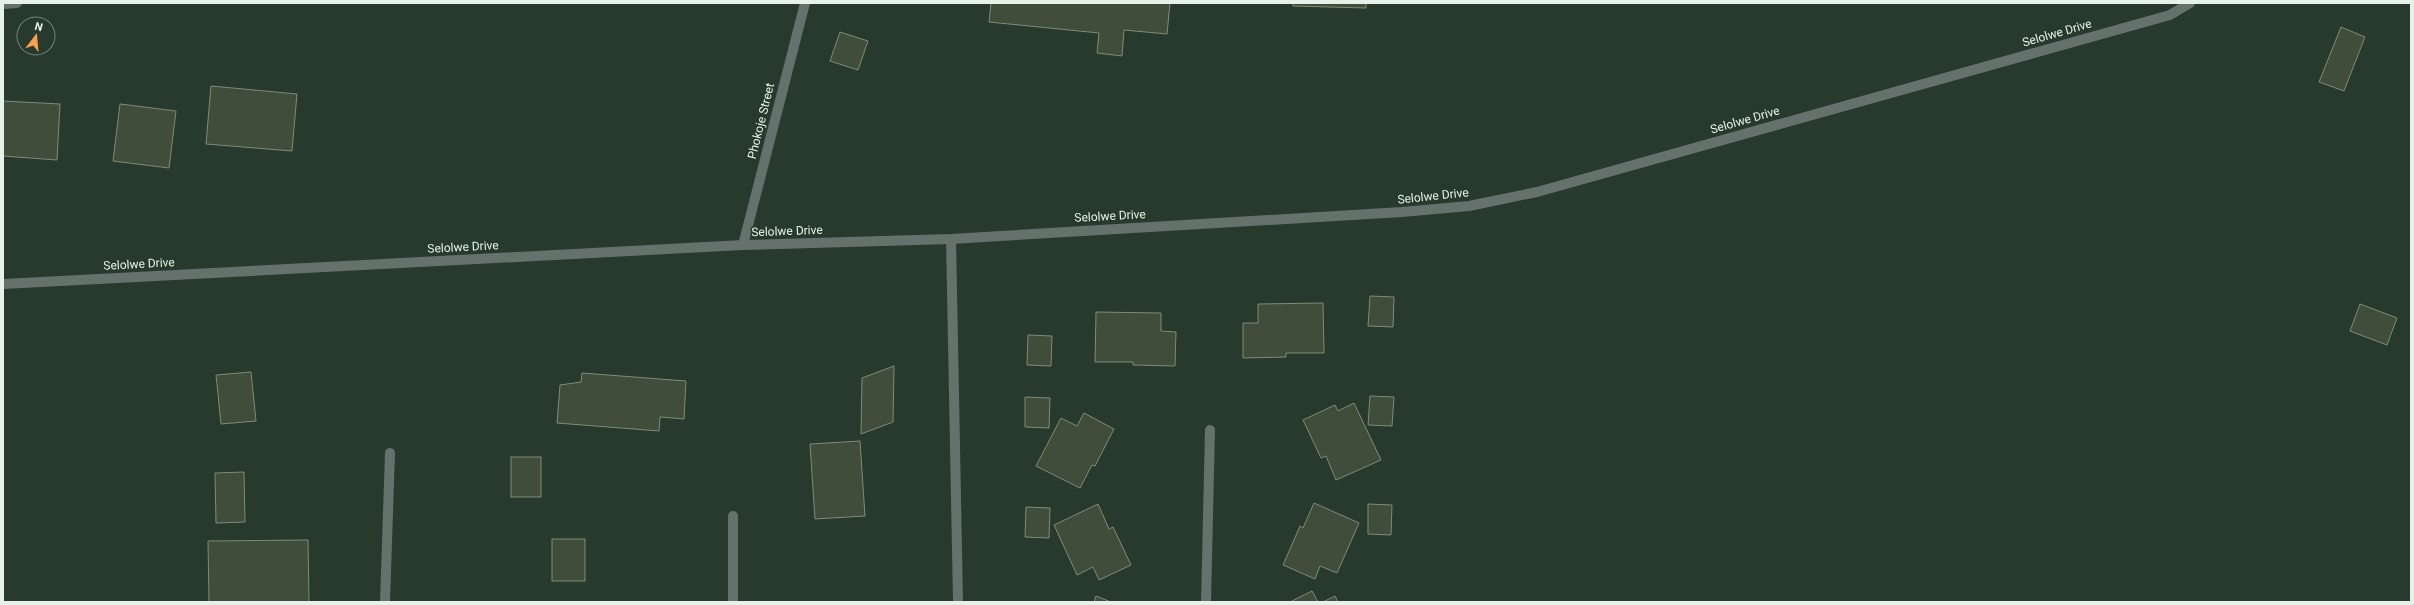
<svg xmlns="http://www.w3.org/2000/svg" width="2414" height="605" font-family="Roboto,sans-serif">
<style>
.building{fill:#404d3b;stroke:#7e8c78}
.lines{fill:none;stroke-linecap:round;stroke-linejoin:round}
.minor{stroke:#65716d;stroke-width:10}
.labels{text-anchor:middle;stroke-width:3;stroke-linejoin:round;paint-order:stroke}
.street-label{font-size:12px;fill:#e5f1e9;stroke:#273a2d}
</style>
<rect width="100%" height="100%" fill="#273a2d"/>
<g class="building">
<polygon points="991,3 1170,3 1167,34 1124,30 1122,56 1097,53 1099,33 989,22"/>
<polygon points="1293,3 1366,3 1366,8 1293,6"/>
<polygon points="2341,27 2365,37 2344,91 2319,82"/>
<polygon points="840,32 868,41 858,70 830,61"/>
<polygon points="211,86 297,94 292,151 206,144"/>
<polygon points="3,101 60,104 57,160 3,156"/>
<polygon points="120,104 176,111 169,168 113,161"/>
<polygon points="1370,296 1394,297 1393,327 1368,326"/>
<polygon points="1323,303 1324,353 1286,353 1286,357 1243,358 1243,323 1258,323 1258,304"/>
<polygon points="2360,304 2397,318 2387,345 2350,331"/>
<polygon points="1096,312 1161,313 1161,331 1176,332 1175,366 1133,365 1133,362 1095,362"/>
<polygon points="1028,335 1052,336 1051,366 1027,365"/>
<polygon points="894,366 893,422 861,434 862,378"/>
<polygon points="251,372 256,421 221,424 216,375"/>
<polygon points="582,373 686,381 684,419 660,417 659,431 557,423 560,385 581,382"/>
<polygon points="1370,396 1394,397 1392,426 1368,425"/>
<polygon points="1025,397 1050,398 1049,428 1025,427"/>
<polygon points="1354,403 1381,460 1336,480 1326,456 1321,458 1303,420 1335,405 1338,411"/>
<polygon points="1084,413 1114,429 1095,466 1092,465 1080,488 1036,466 1061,418 1077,426"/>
<polygon points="860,441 865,516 815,519 810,444"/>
<rect x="511" y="457" width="30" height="40"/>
<polygon points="244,472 245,522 216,523 215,473"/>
<polygon points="1314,503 1359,523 1337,573 1320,566 1315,579 1283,565 1300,526 1303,528"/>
<polygon points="1098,504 1109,529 1113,527 1131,565 1099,580 1093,567 1077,575 1054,525"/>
<polygon points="1368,504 1392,505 1391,535 1368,534"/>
<polygon points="1026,507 1050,508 1049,538 1025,537"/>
<rect x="552" y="539" width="33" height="42"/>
<polygon points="308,540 309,602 209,602 208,541"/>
<polygon points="1312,591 1318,602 1290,602"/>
<polygon points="1096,596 1111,602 1094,602"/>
<polygon points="1335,596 1338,602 1323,602"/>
</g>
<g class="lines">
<g class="minor">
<polyline points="3,4 17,3"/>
<polyline points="951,239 958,602"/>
<polyline points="743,245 805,3"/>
<polyline points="3,284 743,245 951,239 1402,212 1469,206 1537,192 2170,15 2190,3"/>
<polyline points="733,516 733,602"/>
<polyline points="385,602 390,453"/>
<polyline points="1206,602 1210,430"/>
</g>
</g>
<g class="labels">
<g class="street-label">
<text transform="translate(2057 33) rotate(-16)" y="4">Selolwe Drive</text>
<text transform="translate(1745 120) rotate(-16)" y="4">Selolwe Drive</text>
<text transform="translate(761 121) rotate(-76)" y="4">Phokoje Street</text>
<text transform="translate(1433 196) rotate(-6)" y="4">Selolwe Drive</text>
<text transform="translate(1110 216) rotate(-3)" y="4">Selolwe Drive</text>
<text transform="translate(787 231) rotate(-2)" y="4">Selolwe Drive</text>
<text transform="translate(463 247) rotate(-3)" y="4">Selolwe Drive</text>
<text transform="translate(139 264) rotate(-3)" y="4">Selolwe Drive</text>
</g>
</g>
<rect width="2414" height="605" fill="none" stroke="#e5f1e9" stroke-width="8"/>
<g transform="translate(36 36) rotate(16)"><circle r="19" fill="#273a2d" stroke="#738378"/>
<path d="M0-3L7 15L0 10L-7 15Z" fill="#f9a04d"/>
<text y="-6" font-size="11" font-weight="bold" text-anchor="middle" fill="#e5f1e9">N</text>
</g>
</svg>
